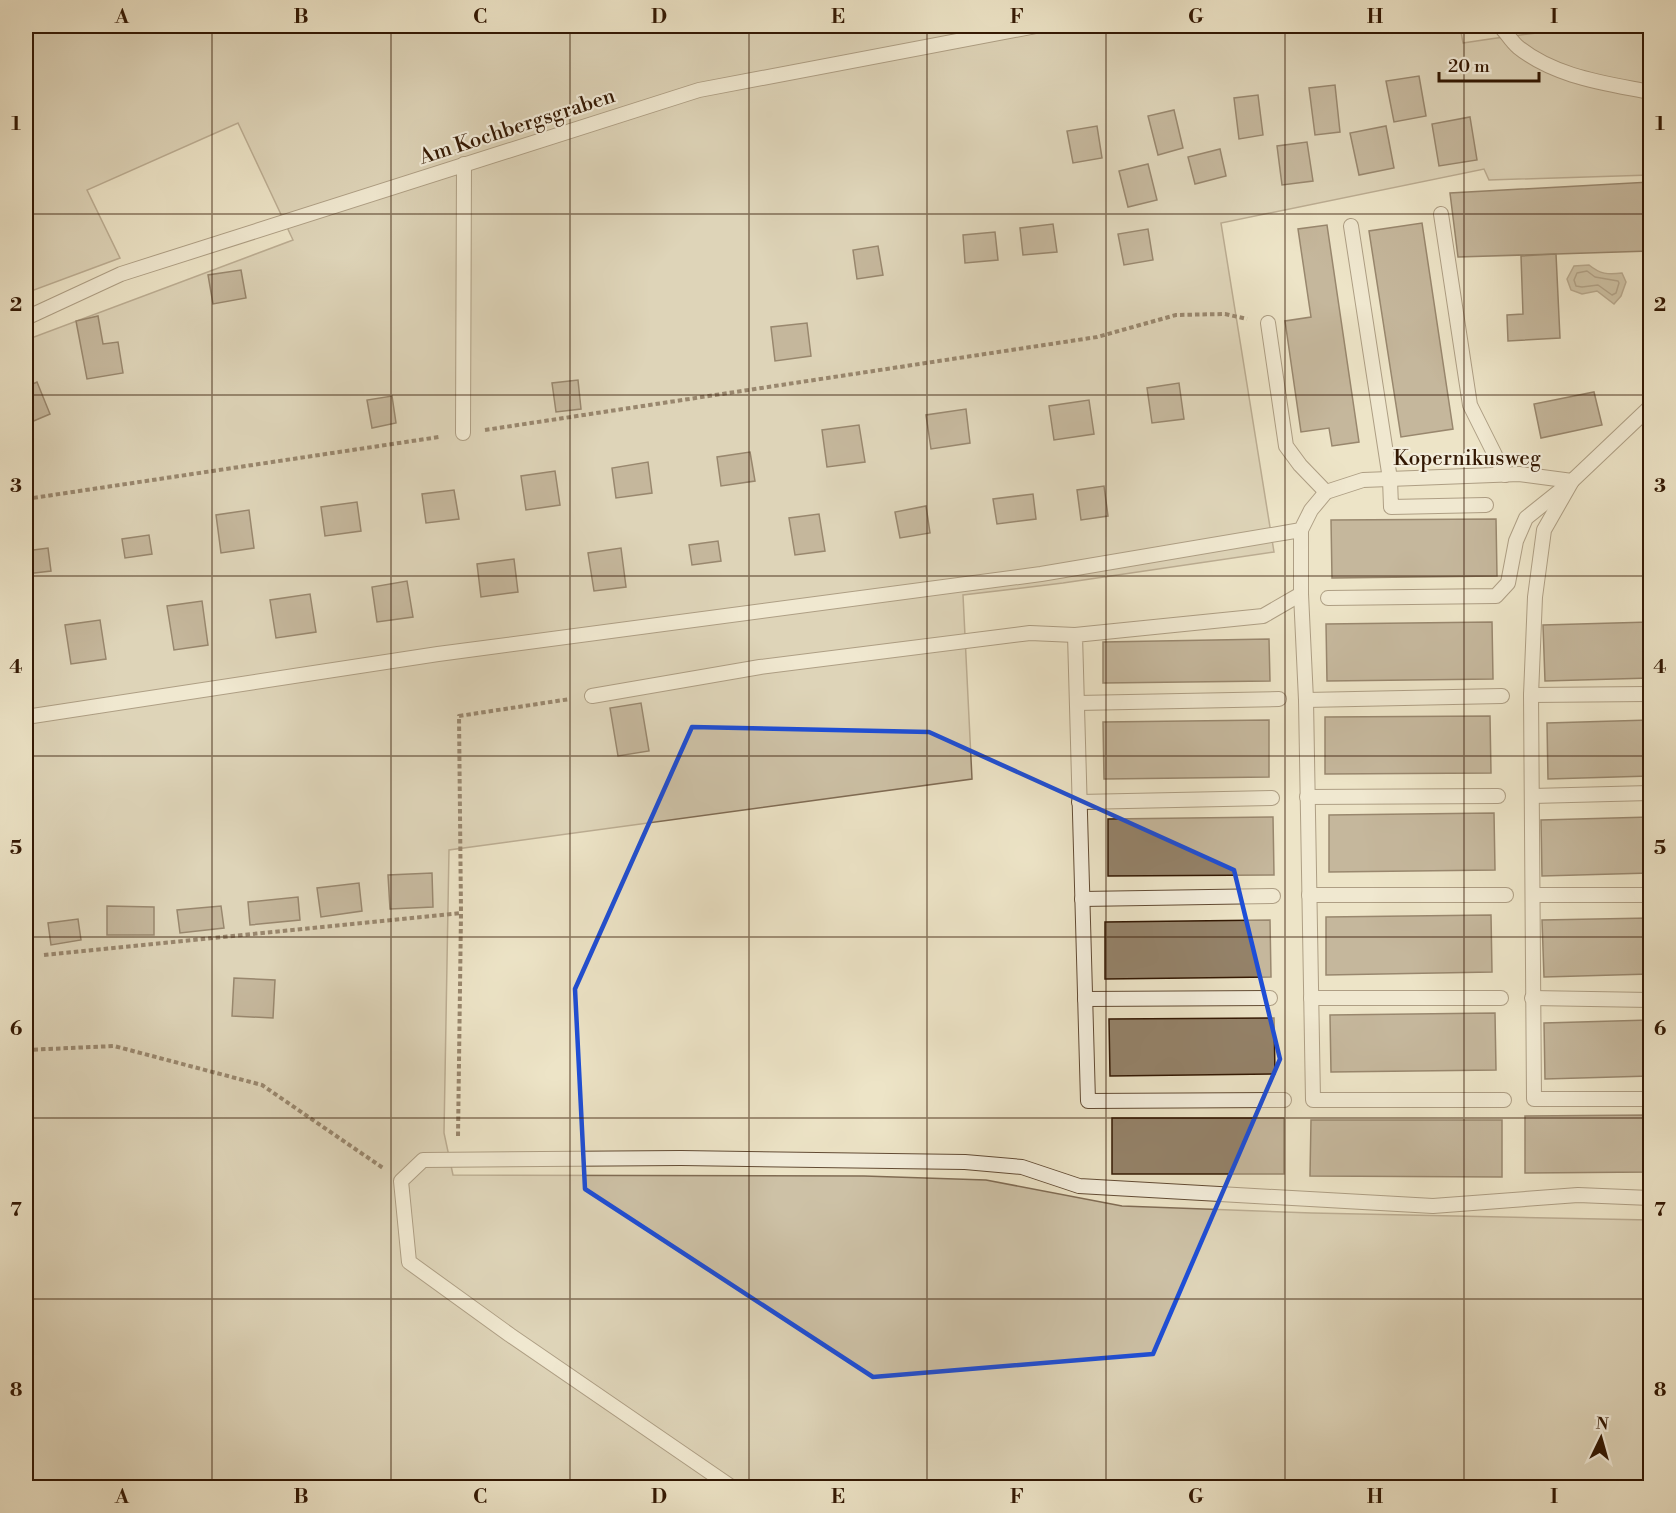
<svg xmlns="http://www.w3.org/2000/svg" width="1676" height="1513" font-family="'Libre Bodoni',serif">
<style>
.green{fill:#cdc1a6;stroke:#806c54;stroke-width:1.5}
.water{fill:#ae9f84;stroke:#7d6950;stroke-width:1.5}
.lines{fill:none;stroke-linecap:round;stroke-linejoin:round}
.shore{stroke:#705c44;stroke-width:1.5}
.building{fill:#948269;stroke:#331803;stroke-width:1.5}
.service-casing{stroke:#624b34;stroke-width:16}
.path{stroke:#331803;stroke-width:4;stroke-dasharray:4.5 3;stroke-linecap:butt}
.service{stroke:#f3eddb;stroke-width:14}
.marked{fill:none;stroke:#1d4ed8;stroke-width:4.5;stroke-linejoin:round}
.grid{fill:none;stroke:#331803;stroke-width:1.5;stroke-opacity:0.55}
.labels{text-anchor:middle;stroke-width:4.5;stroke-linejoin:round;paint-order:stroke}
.street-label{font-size:21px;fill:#331803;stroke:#f3eddb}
.neatline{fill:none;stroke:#331803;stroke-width:2}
.grid-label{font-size:20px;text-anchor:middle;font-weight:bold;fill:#331803}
</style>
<rect width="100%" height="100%" fill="#ede4c7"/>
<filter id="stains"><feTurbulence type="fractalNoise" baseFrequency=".00333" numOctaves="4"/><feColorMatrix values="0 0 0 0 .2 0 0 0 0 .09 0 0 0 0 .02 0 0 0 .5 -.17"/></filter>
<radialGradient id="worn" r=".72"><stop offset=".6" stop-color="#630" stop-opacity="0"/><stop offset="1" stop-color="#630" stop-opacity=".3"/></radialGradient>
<path class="green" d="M26 26H1460L1463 43C1526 33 1587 26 1650 26V175L1489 180 1484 169 1221 223 1274 552 1063 583 963 595 972 779 449 850 444 1133 453 1175 864 1176 986 1180 1122 1206 1312 1213 1650 1220V1487H26V340L293 240 238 123 87 190 120 258 26 293Z"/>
<path class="water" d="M1589 265C1600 274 1608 275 1622 273L1626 282 1621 296 1614 304 1597 291 1582 294 1571 290 1567 279 1574 266Z"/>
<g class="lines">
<polygon class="shore" points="1587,271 1595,277 1618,281 1619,283 1616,293 1612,295 1598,285 1582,287 1576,286 1574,280 1577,273"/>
</g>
<g class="building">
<polygon points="1419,76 1426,116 1394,122 1386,81"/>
<polygon points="1335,85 1340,132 1315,135 1309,88"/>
<polygon points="1258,95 1263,135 1239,139 1234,98"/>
<polygon points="1174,110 1183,148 1158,155 1148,116"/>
<polygon points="1470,117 1477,160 1439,166 1432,124"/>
<polygon points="1097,126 1102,158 1073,163 1067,131"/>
<polygon points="1386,126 1394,168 1359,175 1350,133"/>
<polygon points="1307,142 1313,181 1282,185 1277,146"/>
<polygon points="1220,149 1226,176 1195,184 1188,157"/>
<polygon points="1148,164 1157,200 1128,207 1119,171"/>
<polygon points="1650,182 1650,251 1458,257 1450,193"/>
<polygon points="1422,223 1453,429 1401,437 1369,231"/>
<polygon points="1053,224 1057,252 1023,255 1020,228"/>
<polygon points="1327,225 1359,442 1332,446 1329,428 1301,432 1285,321 1311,317 1298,229"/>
<polygon points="1148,229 1153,260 1124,265 1118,234"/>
<polygon points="995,232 998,260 965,263 963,235"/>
<polygon points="878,246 883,275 857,279 853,250"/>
<polygon points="1556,254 1560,338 1508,341 1507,315 1523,314 1521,256"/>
<polygon points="241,270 246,298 213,304 208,275"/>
<polygon points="98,316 103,344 118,342 123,373 87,379 76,321"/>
<polygon points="807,323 811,356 775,361 771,327"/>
<polygon points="578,380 581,409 556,412 552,383"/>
<polygon points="37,382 50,414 29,423 26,415 26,387"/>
<polygon points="1179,383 1184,419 1152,423 1147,388"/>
<polygon points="1594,392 1602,425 1541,438 1534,404"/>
<polygon points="392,396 396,423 372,428 367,400"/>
<polygon points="1089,400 1094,434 1054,440 1049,406"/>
<polygon points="966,409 970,443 931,449 926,415"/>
<polygon points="859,425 865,462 827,467 822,430"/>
<polygon points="750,452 755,481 721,486 717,457"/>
<polygon points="648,462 652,493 616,498 612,468"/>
<polygon points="555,471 560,505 526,510 521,476"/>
<polygon points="1104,486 1108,516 1081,520 1077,490"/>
<polygon points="454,490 459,519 426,523 422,494"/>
<polygon points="1033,494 1036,519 997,524 993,499"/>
<polygon points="357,502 361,531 325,536 321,507"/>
<polygon points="926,506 930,533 900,538 895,512"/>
<polygon points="249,510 254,548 221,553 216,515"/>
<polygon points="819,514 825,551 795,555 789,518"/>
<polygon points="1496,519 1497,576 1332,578 1331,520"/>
<polygon points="149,535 152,554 125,558 122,539"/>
<polygon points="718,541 721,561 692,565 689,545"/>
<polygon points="48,548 51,571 26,574 26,551"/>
<polygon points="621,548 626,587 594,591 588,553"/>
<polygon points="514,559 518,592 481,597 477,564"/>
<polygon points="407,581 413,617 377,622 372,587"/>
<polygon points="310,594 316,632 276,638 270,600"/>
<polygon points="202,601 208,645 174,650 167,606"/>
<polygon points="100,620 106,659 71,664 65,625"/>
<polygon points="1492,622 1493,679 1327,681 1326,624"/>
<polygon points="1650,622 1650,678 1545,681 1543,625"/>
<polygon points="1269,639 1270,681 1103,683 1103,642"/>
<polygon points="641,703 649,751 618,756 610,708"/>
<polygon points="1490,716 1491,773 1325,774 1325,717"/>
<polygon points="1269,720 1269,777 1104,779 1103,722"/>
<polygon points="1650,720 1650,776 1548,779 1547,723"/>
<polygon points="1494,813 1495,870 1329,872 1329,815"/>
<polygon points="1273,817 1274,875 1108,876 1108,819"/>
<polygon points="1650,817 1650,873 1542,876 1541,820"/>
<polygon points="432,873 433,907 390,909 388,875"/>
<polygon points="359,883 362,911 321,917 317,888"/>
<polygon points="298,897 300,920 250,925 248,902"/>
<polygon points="107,906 154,907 154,935 107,935"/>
<polygon points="221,906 224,928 180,933 177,910"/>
<polygon points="1491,915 1492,972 1326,975 1326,917"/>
<polygon points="1650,918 1650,974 1544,977 1542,920"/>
<polygon points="78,919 81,940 51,945 48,923"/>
<polygon points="1270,920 1271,977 1105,979 1105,922"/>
<polygon points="234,978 275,980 273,1018 232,1016"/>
<polygon points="1495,1013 1496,1070 1331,1072 1330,1015"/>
<polygon points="1274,1018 1275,1074 1110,1076 1109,1019"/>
<polygon points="1650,1020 1650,1076 1545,1079 1544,1023"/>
<polygon points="1650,1115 1650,1172 1525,1173 1525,1116"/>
<rect x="1112" y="1118" width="172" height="56"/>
<polygon points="1311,1120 1502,1120 1502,1177 1310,1176"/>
</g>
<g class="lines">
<g class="service-casing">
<g id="service">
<path d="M1500 26C1506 32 1511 41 1518 47 1555 77 1605 83 1650 92"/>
<polyline points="1441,214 1470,405 1505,475"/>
<polyline points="1351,226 1390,479 1391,507 1486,505"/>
<polyline points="26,318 121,274 699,90 1036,26"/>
<polyline points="1268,323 1286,446 1300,465 1326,492"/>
<polyline points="463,433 464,164"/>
<polyline points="1572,481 1544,530 1535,597 1531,695 1534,1099 1650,1099"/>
<polyline points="1301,530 1301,594 1306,700 1313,1100 1504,1100"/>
<polyline points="1328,598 1496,596 1508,583 1516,541 1526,518 1566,486"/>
<polyline points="1531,695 1648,694"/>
<polyline points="592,696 760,667 1030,633 1075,635"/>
<polyline points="1306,700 1502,696"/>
<polyline points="1077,703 1279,699"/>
<polyline points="26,717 438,654 1041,574 1301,530 1311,510 1326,492 1363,480 1519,474 1572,481 1650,407"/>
<polyline points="1532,796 1650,793"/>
<polyline points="1307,797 1498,796"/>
<polyline points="1079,802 1272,798"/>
<polyline points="1309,895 1506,895"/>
<polyline points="1534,895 1647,895"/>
<polyline points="1082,899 1273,896"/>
<polyline points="1311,998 1501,998"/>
<polyline points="1532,998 1650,1000"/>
<polyline points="1085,999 1270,998"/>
<polyline points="1284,1100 1088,1101 1075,635 1263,616 1301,594"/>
<polyline points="733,1488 510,1335 409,1262 401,1181 423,1160 681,1158 965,1162 1022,1167 1079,1186 1433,1206 1578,1195 1650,1198"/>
</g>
</g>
<g class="path">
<polyline points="485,430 1097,337 1176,315 1225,314 1247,319"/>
<polyline points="26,499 439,437"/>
<polyline points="44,955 461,913"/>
<polyline points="26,1050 114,1046 262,1085 383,1168"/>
<polyline points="458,1136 461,913 459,716 570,699"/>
</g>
<use href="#service" class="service"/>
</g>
<path d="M0 0H1676V1513H0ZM692 727 929 732 1234 870 1280 1059 1153 1354 873 1377 585 1189 575 989Z" fill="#ede4c7" fill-opacity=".55" fill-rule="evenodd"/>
<path class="marked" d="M692 727 929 732 1234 870 1280 1059 1153 1354 873 1377 585 1189 575 989Z"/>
<path class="grid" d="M212 26V1488M391 26V1488M570 26V1488M749 26V1488M927 26V1488M1106 26V1488M1285 26V1488M1464 26V1488M26 214H1650M26 395H1650M26 576H1650M26 756H1650M26 937H1650M26 1118H1650M26 1299H1650"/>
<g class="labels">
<g class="street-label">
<text transform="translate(517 126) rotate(-18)" y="7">Am Kochbergsgraben</text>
<text x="1467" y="465">Kopernikusweg</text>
</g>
</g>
<rect width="1676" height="1513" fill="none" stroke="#ede4c7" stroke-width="66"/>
<g transform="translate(1601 1438) rotate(5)" stroke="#f3eddb" stroke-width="4.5" paint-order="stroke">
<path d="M0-4.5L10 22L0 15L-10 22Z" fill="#331803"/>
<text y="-9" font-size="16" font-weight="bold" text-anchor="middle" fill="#331803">N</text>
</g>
<path d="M1439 72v9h100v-9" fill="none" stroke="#331803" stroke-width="3"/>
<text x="1448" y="72" font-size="18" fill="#331803" stroke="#f3eddb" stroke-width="4.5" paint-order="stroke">20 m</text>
<rect x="33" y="33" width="1610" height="1447" class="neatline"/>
<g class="grid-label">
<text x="122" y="23">A</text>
<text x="301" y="23">B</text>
<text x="480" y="23">C</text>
<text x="659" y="23">D</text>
<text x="838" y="23">E</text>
<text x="1017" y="23">F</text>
<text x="1196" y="23">G</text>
<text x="1375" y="23">H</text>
<text x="1554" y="23">I</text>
<text x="16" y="130">1</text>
<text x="1660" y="130">1</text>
<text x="16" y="311">2</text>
<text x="1660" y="311">2</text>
<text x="16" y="492">3</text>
<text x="1660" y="492">3</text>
<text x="16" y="673">4</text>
<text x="1660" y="673">4</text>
<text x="16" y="854">5</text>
<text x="1660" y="854">5</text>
<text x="16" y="1035">6</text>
<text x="1660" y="1035">6</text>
<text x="16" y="1216">7</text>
<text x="1660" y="1216">7</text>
<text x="16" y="1396">8</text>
<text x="1660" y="1396">8</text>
<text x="122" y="1503">A</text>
<text x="301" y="1503">B</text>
<text x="480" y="1503">C</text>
<text x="659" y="1503">D</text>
<text x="838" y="1503">E</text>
<text x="1017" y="1503">F</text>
<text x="1196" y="1503">G</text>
<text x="1375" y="1503">H</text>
<text x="1554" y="1503">I</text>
</g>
<rect width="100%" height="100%" filter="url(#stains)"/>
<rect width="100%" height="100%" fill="url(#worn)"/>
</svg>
